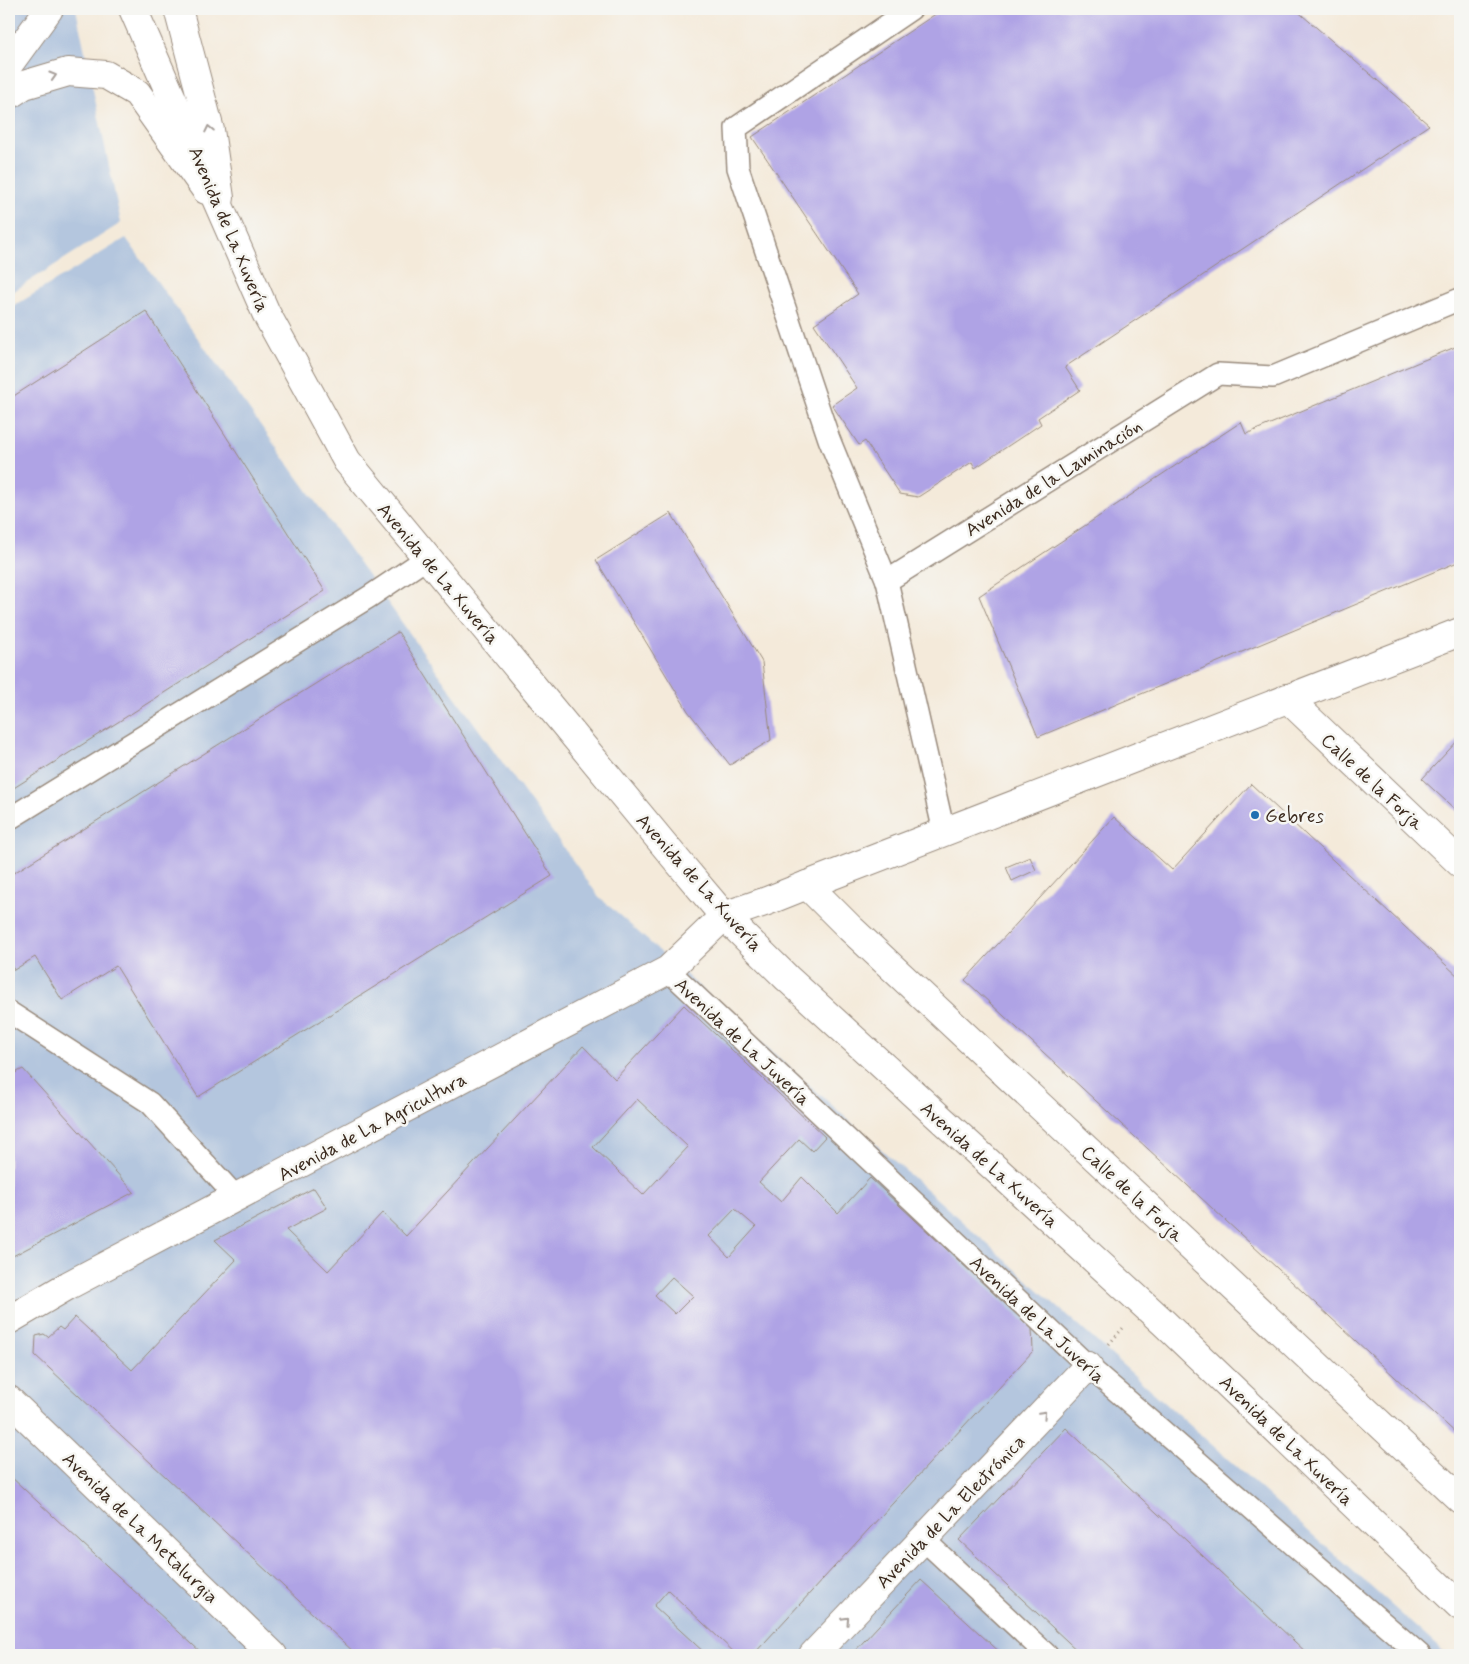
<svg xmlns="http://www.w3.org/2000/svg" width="1469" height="1664" font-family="Mynerve,sans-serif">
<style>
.industrial{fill:#b4c6de}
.building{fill:#afa3e5;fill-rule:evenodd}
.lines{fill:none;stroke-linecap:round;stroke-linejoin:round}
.service-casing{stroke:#988a7c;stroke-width:24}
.minor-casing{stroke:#988a7c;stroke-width:30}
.tertiary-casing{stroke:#988a7c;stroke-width:30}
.path{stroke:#988a7c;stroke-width:3;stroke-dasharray:1 4;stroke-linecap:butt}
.service{stroke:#fff;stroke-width:21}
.minor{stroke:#fff;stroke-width:28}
.tertiary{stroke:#fff;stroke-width:28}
.oneway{stroke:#a79f9a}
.poi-dot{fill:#1f6fb2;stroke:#f6f6f2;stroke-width:2}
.labels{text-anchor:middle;stroke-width:5;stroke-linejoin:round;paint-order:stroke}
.street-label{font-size:19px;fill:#3b2a1e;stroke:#f6f6f2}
.poi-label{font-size:19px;fill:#3b2a1e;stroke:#f6f6f2;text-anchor:start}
</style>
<rect width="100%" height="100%" fill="#f6f6f2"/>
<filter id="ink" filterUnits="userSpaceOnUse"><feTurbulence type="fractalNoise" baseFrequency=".02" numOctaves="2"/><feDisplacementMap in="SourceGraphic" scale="10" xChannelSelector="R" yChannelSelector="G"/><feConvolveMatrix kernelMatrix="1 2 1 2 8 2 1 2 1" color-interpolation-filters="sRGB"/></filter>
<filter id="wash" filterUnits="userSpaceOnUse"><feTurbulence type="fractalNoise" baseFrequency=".0096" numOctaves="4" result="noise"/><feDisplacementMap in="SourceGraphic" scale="20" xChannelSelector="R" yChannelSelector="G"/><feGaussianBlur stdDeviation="1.12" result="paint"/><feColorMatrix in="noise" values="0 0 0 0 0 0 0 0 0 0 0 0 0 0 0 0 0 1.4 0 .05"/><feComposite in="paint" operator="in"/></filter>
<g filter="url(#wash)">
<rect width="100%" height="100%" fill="#f4eada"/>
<g class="industrial">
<polygon points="9,9 76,9 121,223 9,294"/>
<polygon points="126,238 599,897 1447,1655 9,1655 9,309"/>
</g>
<g id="blocks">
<g class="building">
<polygon points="943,9 1295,9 1429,125 1065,367 1080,390 1038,418 1041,424 975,468 972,462 918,497 900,494 865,441 859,445 832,405 857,388 814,324 858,294 752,137"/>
<polygon points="146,311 325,591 9,791 9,399"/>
<polygon points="1460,345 1460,561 1038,737 979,596 1241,422 1246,434"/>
<polygon points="671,513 762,662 771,740 730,765 688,711 596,560"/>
<polygon points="398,632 552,876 198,1097 116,966 62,1000 35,957 14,970 9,962 9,876"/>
<polygon points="1460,738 1460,814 1422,779"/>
<polygon points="1251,784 1460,978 1460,1437 965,980 1114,817 1172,870"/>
<polygon points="1030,857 1036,870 1012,881 1006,867"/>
<path d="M684 1005 825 1137 812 1151 799 1139 759 1182 781 1202 802 1177 838 1213 870 1178 1032 1329 1033 1351 753 1655H737L668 1590 654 1606 707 1655H357L35 1355 36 1336 44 1334 48 1337 59 1327 63 1330 75 1317 132 1370 236 1260 215 1240 314 1188 327 1208 286 1230 328 1271 382 1213 406 1236 583 1046 615 1079ZM637 1099 688 1147 643 1195 593 1147ZM735 1209 756 1227 729 1257 709 1236ZM672 1277 693 1296 675 1314 655 1295Z"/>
<polygon points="23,1069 134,1192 9,1258 9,1076"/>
<polygon points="1066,1428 1309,1655 1082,1655 1008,1586 959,1540"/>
<polygon points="9,1475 82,1543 204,1655 9,1655"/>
<polygon points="921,1580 1003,1655 851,1655"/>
</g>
</g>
</g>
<g filter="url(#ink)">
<use href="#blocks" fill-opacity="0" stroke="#988a7c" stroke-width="1"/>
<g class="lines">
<g class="service-casing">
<g id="service">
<polyline points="887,581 829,439 738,168 736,128 911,9"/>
<polyline points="9,819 369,597 427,558"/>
<polyline points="944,832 887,581 1218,374 1273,377 1460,299"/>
<polyline points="668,970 1088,1366 1420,1655"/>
<polyline points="9,1012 150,1103 236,1197"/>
<polyline points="923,1539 1047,1655"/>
</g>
</g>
<g class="minor-casing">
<g id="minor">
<polyline points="178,9 210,130 220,198"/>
<polyline points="9,95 24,85 68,72 106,75 137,93 206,190"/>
<polyline points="1287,698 1460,863"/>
<polyline points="807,885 850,928 1460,1499"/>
<polyline points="9,1320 69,1285 668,970 724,916 767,901 807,885 1460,632"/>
<polyline points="9,1400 273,1655"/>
<polyline points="813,1655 1088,1366"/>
</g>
</g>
<g class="tertiary-casing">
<g id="tertiary">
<polyline points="133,9 266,313 347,461 675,858 724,916 787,978 1164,1323 1460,1606"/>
<polyline points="9,64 49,9"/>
</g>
</g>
<polyline class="path" points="1109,1344 1123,1328"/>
<use href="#service" class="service"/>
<use href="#minor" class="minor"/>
<use href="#tertiary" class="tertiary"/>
</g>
<defs><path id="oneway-chevron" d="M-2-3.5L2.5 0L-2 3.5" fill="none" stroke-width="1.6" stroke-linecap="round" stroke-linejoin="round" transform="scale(1.25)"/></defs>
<g class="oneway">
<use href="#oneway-chevron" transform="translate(53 76) rotate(-17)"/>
<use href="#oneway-chevron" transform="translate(209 129) rotate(-102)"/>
<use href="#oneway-chevron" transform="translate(1043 1414) rotate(-46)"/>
<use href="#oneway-chevron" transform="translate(846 1620) rotate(-47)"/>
</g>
</g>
<circle class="poi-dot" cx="1255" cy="815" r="5"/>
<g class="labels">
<g class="street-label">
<text transform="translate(230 229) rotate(67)" y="7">Avenida de La Xuvería</text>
<text transform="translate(1053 477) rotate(-32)" y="7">Avenida de la Laminación</text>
<text transform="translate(439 573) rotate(50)" y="7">Avenida de La Xuvería</text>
<text transform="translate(1373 781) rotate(43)" y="7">Calle de la Forja</text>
<text transform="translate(700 882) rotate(48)" y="7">Avenida de La Xuvería</text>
<text transform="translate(743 1041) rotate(43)" y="7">Avenida de La Juvería</text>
<text transform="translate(372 1126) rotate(-28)" y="7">Avenida de La Agricultura</text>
<text transform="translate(990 1164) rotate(42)" y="7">Avenida de La Xuvería</text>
<text transform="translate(1133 1193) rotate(43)" y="7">Calle de la Forja</text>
<text transform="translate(1038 1319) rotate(43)" y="7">Avenida de La Juvería</text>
<text transform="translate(1287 1440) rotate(44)" y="7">Avenida de La Xuvería</text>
<text transform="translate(950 1511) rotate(-46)" y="7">Avenida de La Electrónica</text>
<text transform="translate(141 1527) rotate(44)" y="7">Avenida de La Metalurgia</text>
</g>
<g class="poi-label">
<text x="1265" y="822">Gebres</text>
</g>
</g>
<rect width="1469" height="1664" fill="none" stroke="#f6f6f2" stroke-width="30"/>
</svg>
